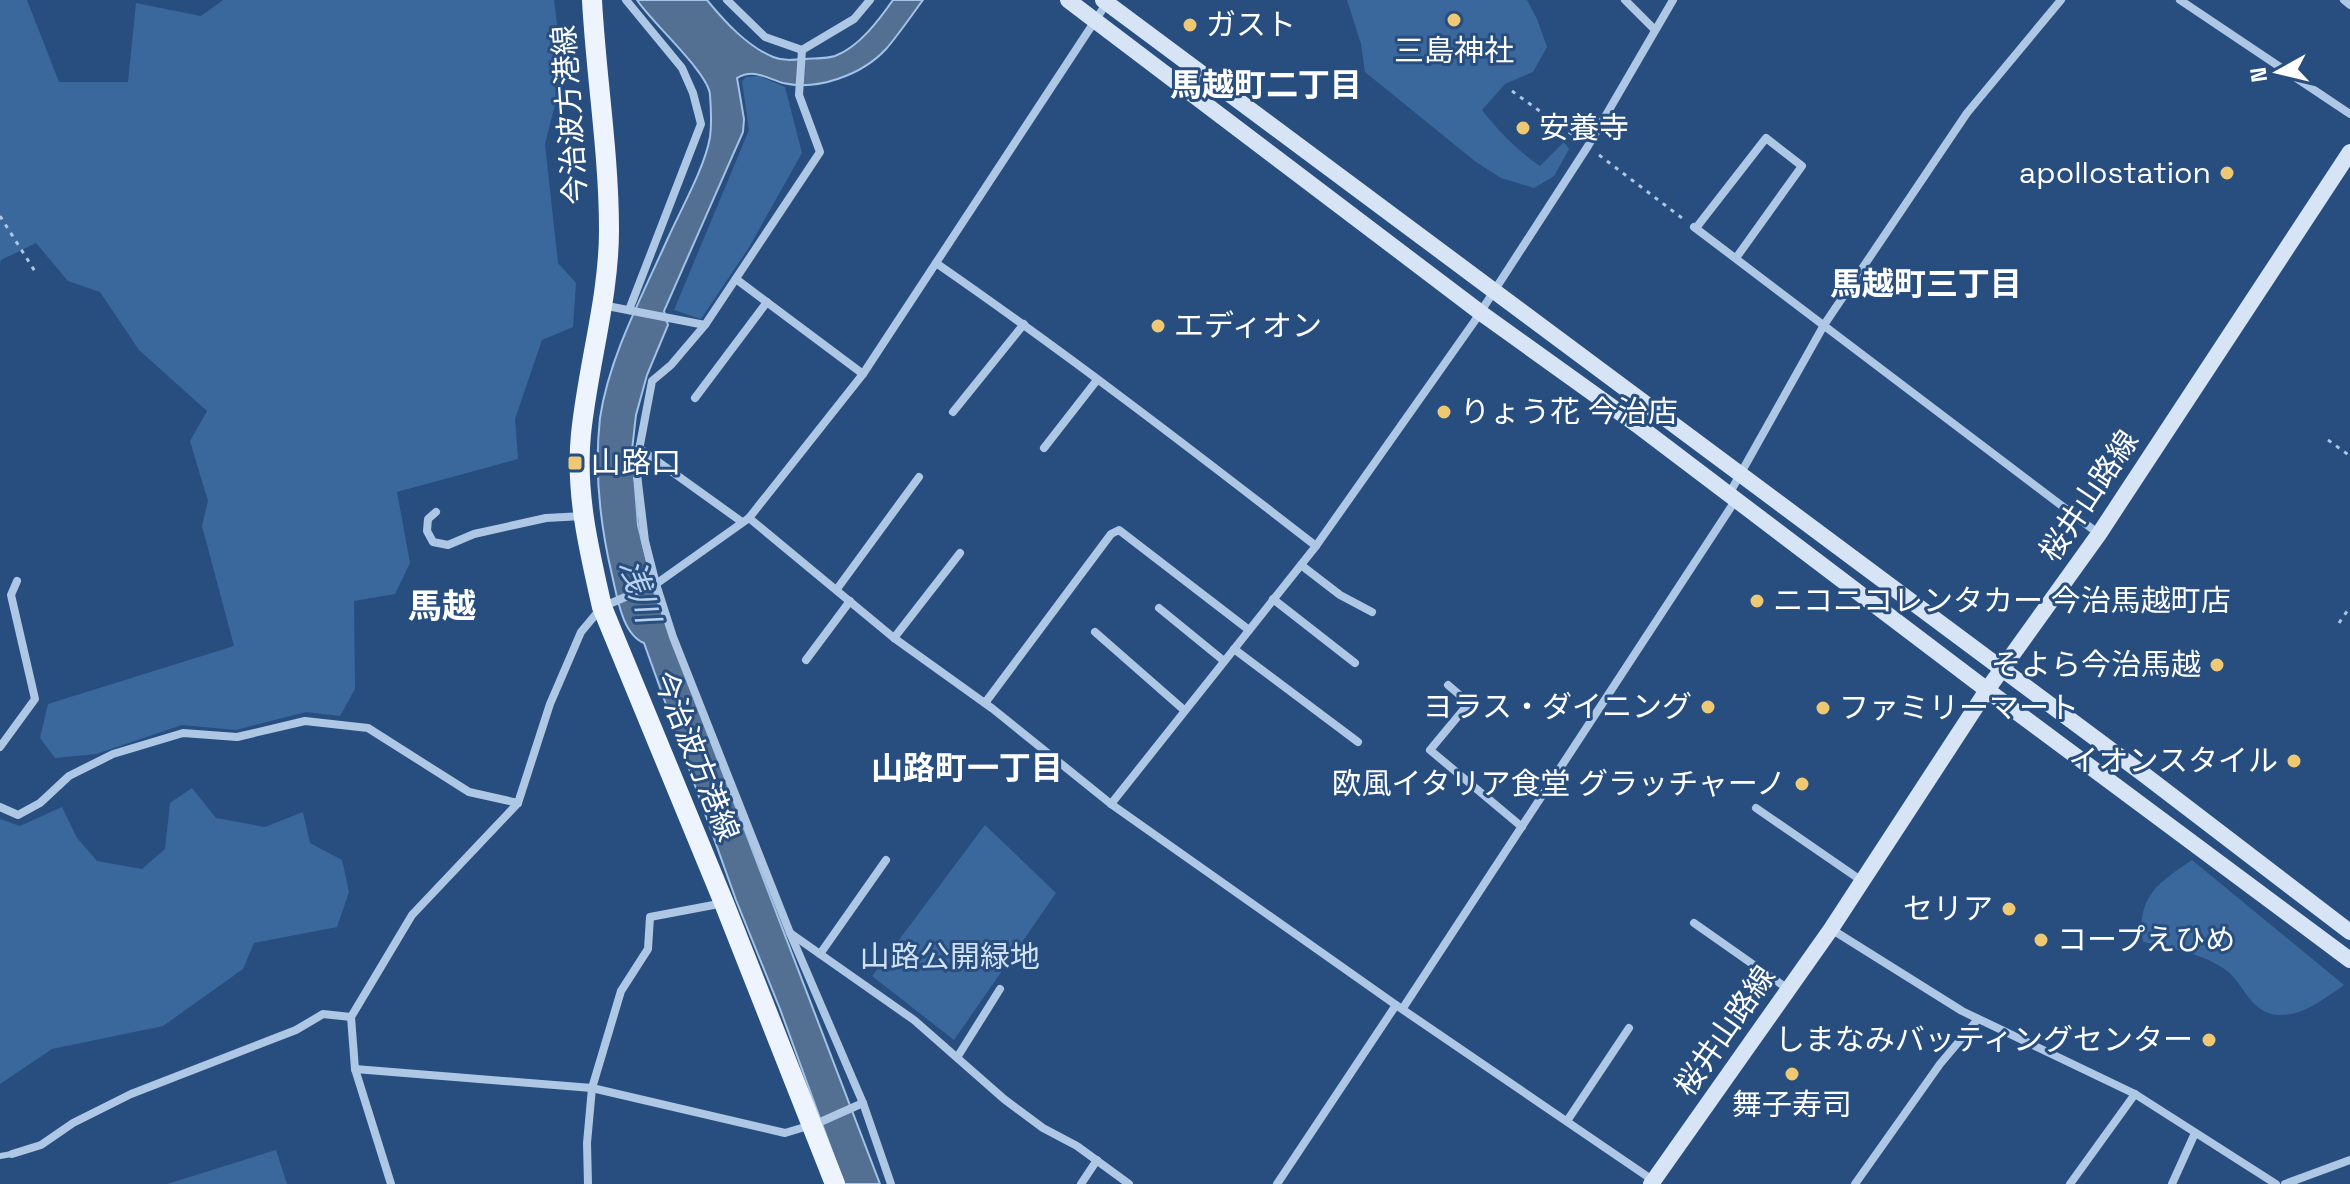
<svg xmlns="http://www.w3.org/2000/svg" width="2350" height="1184" font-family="'Space Grotesk','Noto Sans JP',sans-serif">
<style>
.green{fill:#3b689c}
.water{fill:#536f92;stroke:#a2c2e6;stroke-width:2}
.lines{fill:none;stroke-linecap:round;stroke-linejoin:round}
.path{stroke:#adc7e5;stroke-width:3;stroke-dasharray:4 6;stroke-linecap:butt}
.lane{stroke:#adc7e5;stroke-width:6}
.street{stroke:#adc7e5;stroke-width:8}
.secondary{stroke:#d6e4f5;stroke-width:16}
.primary{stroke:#eef4fd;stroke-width:20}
.poi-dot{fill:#eec873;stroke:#274e7f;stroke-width:3}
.labels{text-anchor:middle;stroke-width:6;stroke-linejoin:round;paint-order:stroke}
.poi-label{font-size:30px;fill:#fff;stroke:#274e7f;text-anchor:start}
.street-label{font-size:30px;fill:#fff;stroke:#274e7f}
.park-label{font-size:30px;fill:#d0e1f4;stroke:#274e7f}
.neighbourhood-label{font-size:32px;font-weight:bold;fill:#fff;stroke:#274e7f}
.water-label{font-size:32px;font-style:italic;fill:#b8d1ed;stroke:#274e7f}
.quarter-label{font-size:34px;font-weight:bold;fill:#fff;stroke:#274e7f}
</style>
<rect width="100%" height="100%" fill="#274e7f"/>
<g class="green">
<polygon points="0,0 27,0 59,82 128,82 136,3 201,16 223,0 554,0 563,73 545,144 558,263 576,283 573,327 542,340 515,419 518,459 397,492 410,563 395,594 354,601 355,689 340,716 306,712 236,730 182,725 96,754 55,758 40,738 48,704 234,646 202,526 208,501 190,441 207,411 139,350 100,292 68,281 36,243 1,260 0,264"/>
<path d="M1347 0H1527L1537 19 1547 47 1533 72 1505 84 1482 110C1499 132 1517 150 1540 166L1564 142 1569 149 1554 176 1534 188 1501 178 1476 162 1365 72 1361 44Z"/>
<polygon points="759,76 785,87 802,153 748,249 701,319 674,310 749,130 742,81 746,77"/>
<polygon points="192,788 216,818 265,827 303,812 310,843 342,860 349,892 337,927 254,943 243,969 163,1026 52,1049 0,1084 0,819 20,826 62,807 77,838 97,861 142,869 165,849 170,803"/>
<polygon points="985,825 1056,893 954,1040 872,976"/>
<path d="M2192 860 2344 985C2321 1001 2288 1028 2259 1008 2246 998 2239 980 2226 970 2202 953 2170 948 2143 942 2136 897 2158 883 2192 860Z"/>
<polygon points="276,1150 287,1184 167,1184"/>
</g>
<path class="water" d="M637 0H707C725 22 747 46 773 57 783 61 793 60 804 59 813 58 826 59 835 56 859 47 879 20 893 0H923C911 16 899 34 886 49 862 75 817 91 783 83 766 78 754 68 737 78L744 119 743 132 664 311 668 325 647 375 636 415 632 450 638 525 655 595 880 1184H844L780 1009 736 900 644 643C622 634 617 596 612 575 600 524 594 471 600 418 609 357 643 294 668 238 681 209 705 167 710 137 712 123 711 108 710 95 709 73 651 22 637 0Z"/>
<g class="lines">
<g class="path">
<polyline points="1512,91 1577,138"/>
<polyline points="1599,155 1682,218"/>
<polyline points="0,216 36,273"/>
<polyline points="2328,440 2350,456"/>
<polyline points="2339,623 2350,607"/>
</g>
<polyline class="lane" points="0,1156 12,1154"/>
<g class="street">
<polyline points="626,0 682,68 693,93 701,124 629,310"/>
<polyline points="727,0 765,37 802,50"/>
<polyline points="1625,0 1655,30"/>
<polyline points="2180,0 2350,114"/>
<polyline points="2344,0 2350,5"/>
<polyline points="802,50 854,19 870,0"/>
<polyline points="1694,227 2099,534"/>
<polyline points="1696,228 1766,138 1802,166 1736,258"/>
<path d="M936 263C1066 353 1191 449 1316 546"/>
<polyline points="736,279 863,374"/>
<polyline points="602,305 705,325 820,152 799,95 802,50"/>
<polyline points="705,325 671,365 652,381 636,466 645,541 656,584 673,637 790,933 863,1103 891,1184"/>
<polyline points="695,398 767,302"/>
<polyline points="953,412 1024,324"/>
<polyline points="639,448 742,522"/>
<polyline points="1044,448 1097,380"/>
<polyline points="1728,496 1824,325 1967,113 2061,0"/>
<polyline points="436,512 428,519 427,531 433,542 448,545 474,534 546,518 583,516"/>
<polyline points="749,518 894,638 993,709 1111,804 1396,1005 1654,1181"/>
<polyline points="1301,565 1340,595 1372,612"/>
<polyline points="837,589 919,477"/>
<polyline points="1273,599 1355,663"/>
<polyline points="1159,608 1224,661"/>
<polyline points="1095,632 1184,710"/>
<polyline points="894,638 960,553"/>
<polyline points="1234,649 1358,742"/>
<polyline points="806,660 850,601"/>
<polyline points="1448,685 1469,703 1430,750 1522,827"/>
<polyline points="985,703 1111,534 1119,530 1249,630"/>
<polyline points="0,747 35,699 11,595 17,581"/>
<polyline points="1111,804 1316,546 1474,322 1588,146 1673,0"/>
<polyline points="0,807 18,815 40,803 69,776 113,754 183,733 237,737 305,721 368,728 469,792 518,803"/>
<polyline points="1756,808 1862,881"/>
<polyline points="1694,923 1788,989"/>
<polyline points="1831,929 1962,1011 2135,1094 2276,1184"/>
<polyline points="790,933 914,1020 1004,1099 1043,1128 1077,1146 1129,1184"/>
<polyline points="820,954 886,860"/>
<polyline points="1403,1008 1735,501"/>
<polyline points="958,1056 1000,989"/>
<polyline points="355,1069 592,1088 785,1133 818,1123 863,1103"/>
<polyline points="1567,1121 1629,1028"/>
<polyline points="12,1154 41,1145 73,1123 131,1094 296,1030 323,1014 351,1017"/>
<polyline points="391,1184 355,1069 351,1017 412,915 518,803 550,704 581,632 602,607 656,584 749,518 863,374 1108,1"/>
<polyline points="588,1184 587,1143 592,1088 621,991 648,949 650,917 724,903"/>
<polyline points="1081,1184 1097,1160"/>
<polyline points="1277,1184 1396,1005"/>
<polyline points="1855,1184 1940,1064 1978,1019"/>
<polyline points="2070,1184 2135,1094"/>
<polyline points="2172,1184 2195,1133"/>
<polyline points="2285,1184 2350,1160"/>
</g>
<g class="secondary">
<polyline points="1068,0 1481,313 1640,427 1987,690 2350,960"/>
<polyline points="1103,0 2146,776 2350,932"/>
<polyline points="1651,1184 1831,929 1987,690 2099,534 2350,152"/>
</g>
<path class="primary" d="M592 0C596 76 609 153 609 230 609 298 588 365 581 434 575 492 589 550 602 607L724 903 835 1184"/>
</g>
<g class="poi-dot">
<circle cx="1454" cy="20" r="8"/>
<circle cx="1190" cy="25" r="8"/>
<circle cx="1523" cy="128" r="8"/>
<circle cx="2227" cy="173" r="8"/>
<circle cx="1158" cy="326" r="8"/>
<circle cx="1444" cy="412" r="8"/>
<rect x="567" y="455" width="16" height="16" rx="4"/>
<circle cx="1757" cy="601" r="8"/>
<circle cx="2217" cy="665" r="8"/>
<circle cx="1708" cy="707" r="8"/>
<circle cx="1823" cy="708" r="8"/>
<circle cx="2294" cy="761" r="8"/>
<circle cx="1802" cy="784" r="8"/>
<circle cx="2009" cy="909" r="8"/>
<circle cx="2041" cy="940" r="8"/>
<circle cx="2209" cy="1040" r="8"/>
<circle cx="1792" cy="1074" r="8"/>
</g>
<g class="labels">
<g class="poi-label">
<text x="1206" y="35">ガスト</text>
<text x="1454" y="61" text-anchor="middle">三島神社</text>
<text x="1539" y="138">安養寺</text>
<text x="2211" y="183" text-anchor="end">apollostation</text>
<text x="1174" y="336">エディオン</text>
<text x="1460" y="422">りょう花 今治店</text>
<text x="591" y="473">山路口</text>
<text x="1773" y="611">ニコニコレンタカー 今治馬越町店</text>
<text x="2201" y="675" text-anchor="end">そよら今治馬越</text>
<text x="1692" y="717" text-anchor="end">ヨラス・ダイニング</text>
<text x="1839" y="718">ファミリーマート</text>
<text x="2278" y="771" text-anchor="end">イオンスタイル</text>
<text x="1786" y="794" text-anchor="end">欧風イタリア食堂 グラッチャーノ</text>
<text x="1993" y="919" text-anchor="end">セリア</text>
<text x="2057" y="950">コープえひめ</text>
<text x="2193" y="1050" text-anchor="end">しまなみバッティングセンター</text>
<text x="1792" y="1115" text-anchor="middle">舞子寿司</text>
</g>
<g class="street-label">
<text transform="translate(570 115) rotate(-94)" y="10">今治波方港線</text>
<text transform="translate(2089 496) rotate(-56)" y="10">桜井山路線</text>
<text transform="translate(696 756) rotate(68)" y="10">今治波方港線</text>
<text transform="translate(1725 1031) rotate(-55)" y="10">桜井山路線</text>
</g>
<g class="park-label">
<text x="950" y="967">山路公開緑地</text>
</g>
<g class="neighbourhood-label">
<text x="1266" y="96">馬越町二丁目</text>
<text x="1926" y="295">馬越町三丁目</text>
<text x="967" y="779">山路町一丁目</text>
</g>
<g class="water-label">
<text transform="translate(640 591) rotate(73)" y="11">浅川</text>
</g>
<g class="quarter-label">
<text x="442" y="618">馬越</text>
</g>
</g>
<g transform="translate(2278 72) rotate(262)" stroke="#274e7f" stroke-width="6" paint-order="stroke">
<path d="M0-6L14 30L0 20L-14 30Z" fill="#ffffff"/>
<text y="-12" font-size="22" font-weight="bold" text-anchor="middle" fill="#ffffff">N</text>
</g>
</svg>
